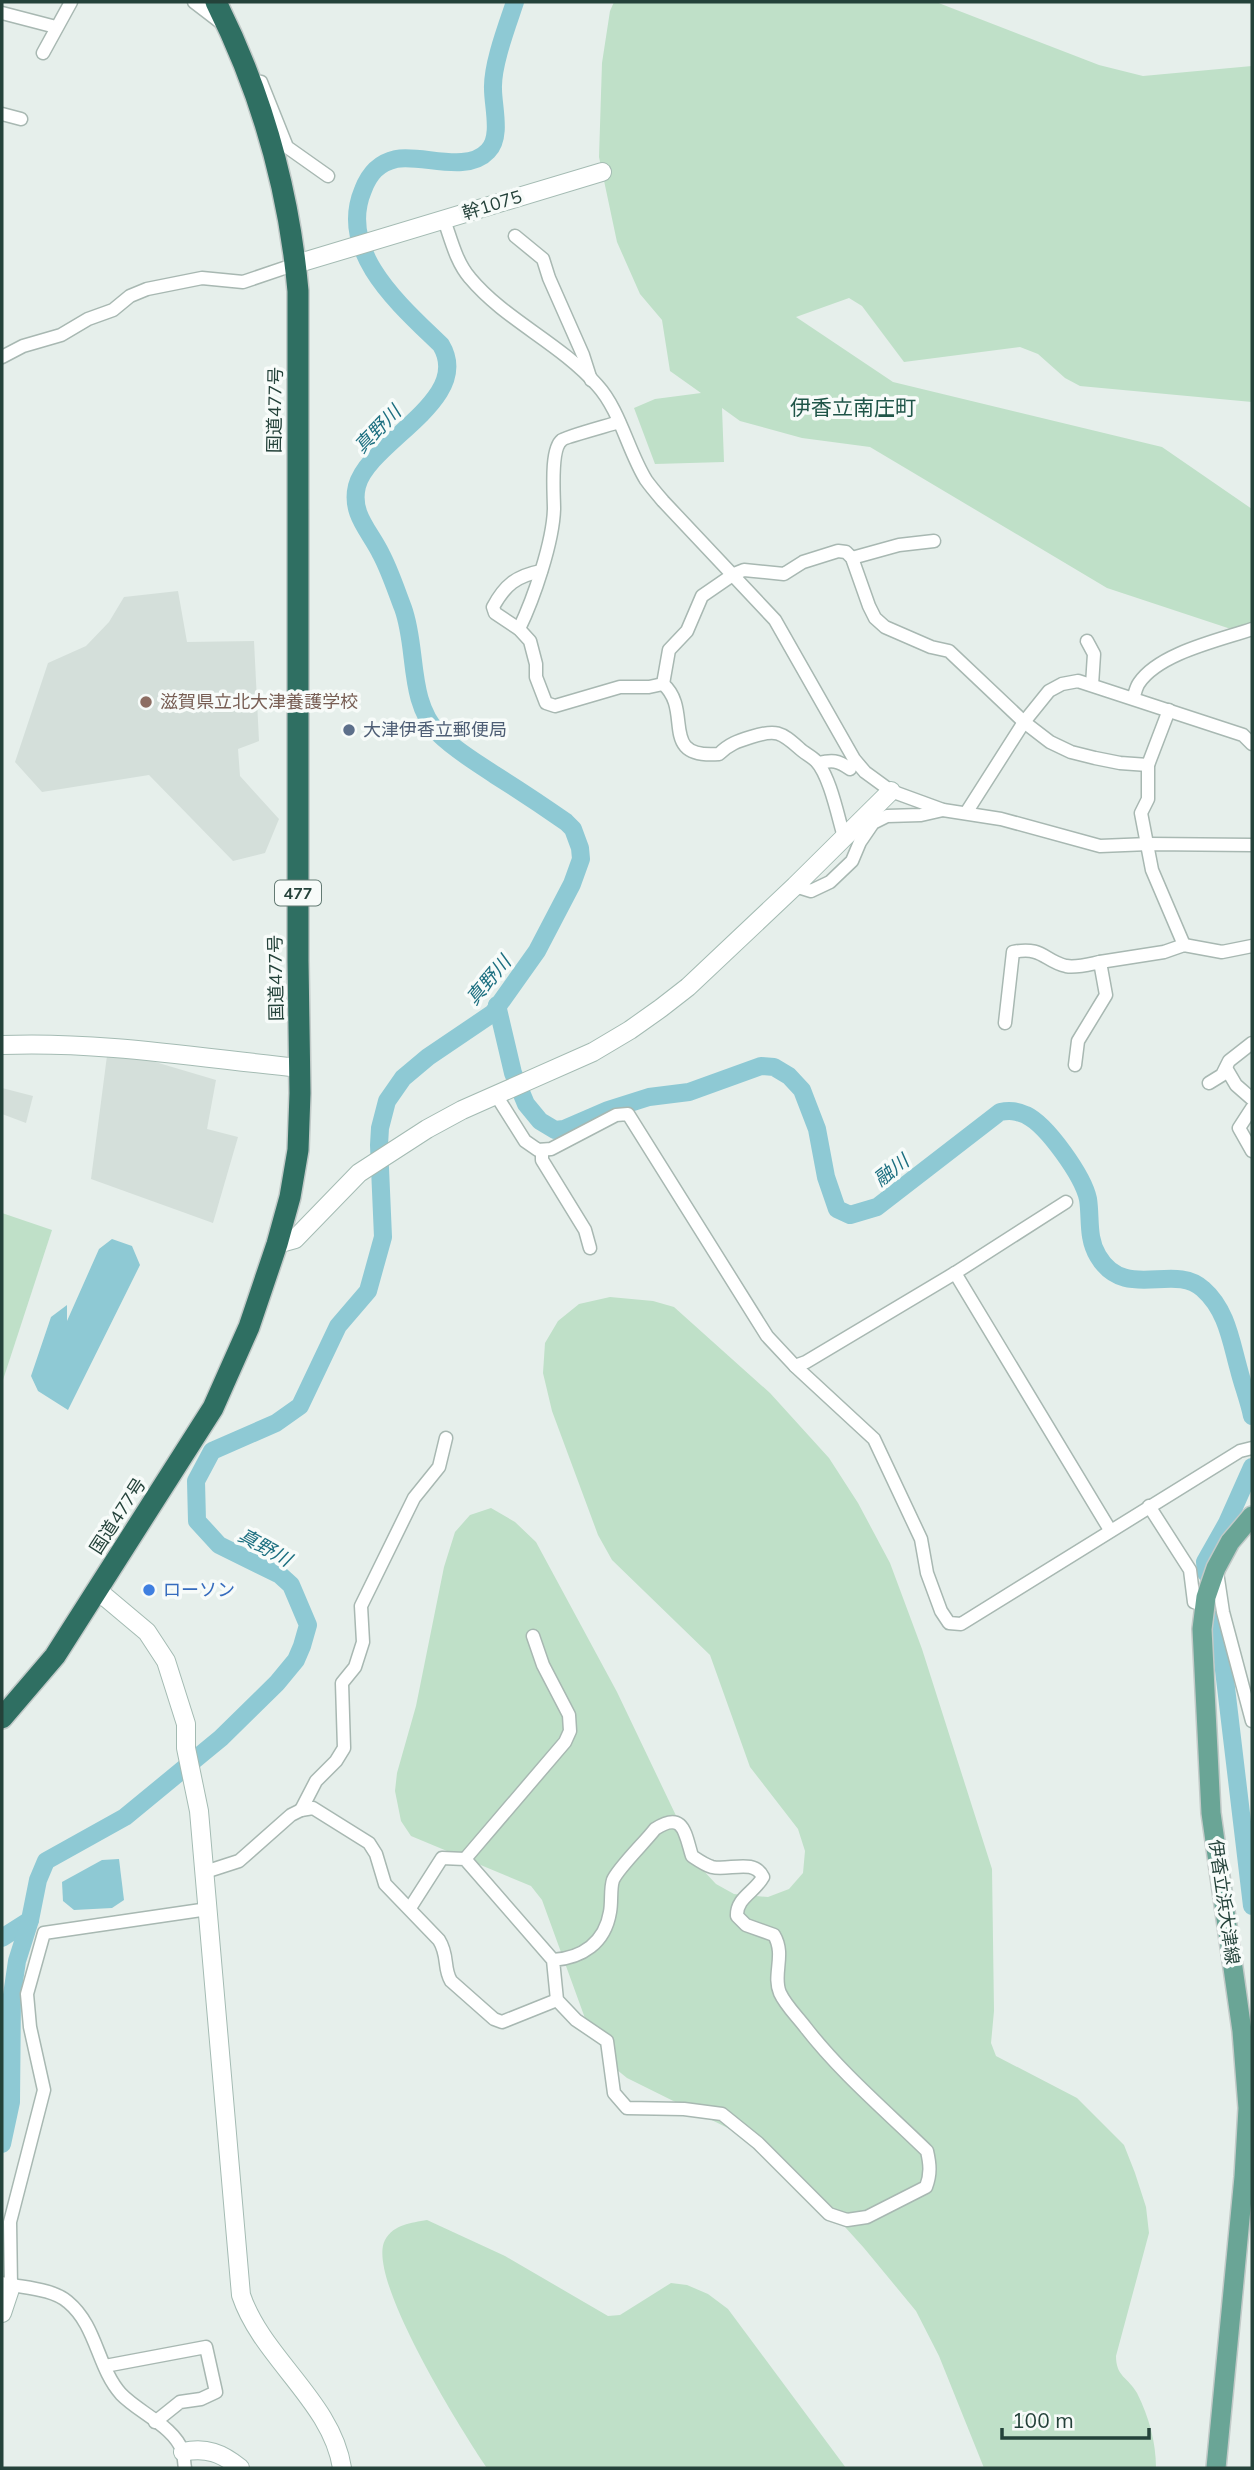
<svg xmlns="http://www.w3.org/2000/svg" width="1254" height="2470" font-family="Mulish,'Noto Sans JP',sans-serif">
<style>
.built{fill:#d4dfda}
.green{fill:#bfe0c8}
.water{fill:#8ec9d4}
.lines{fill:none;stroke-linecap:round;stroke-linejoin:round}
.river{stroke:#8ec9d4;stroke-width:18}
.street-casing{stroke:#a8b8b2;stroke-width:15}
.secondary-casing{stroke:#a4bbb3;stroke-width:20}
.primary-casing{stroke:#c2cac8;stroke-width:22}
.highway-casing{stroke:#c2cac8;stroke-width:24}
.street{stroke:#fff;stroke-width:12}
.secondary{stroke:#fff;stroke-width:18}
.primary{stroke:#6aa596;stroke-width:19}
.highway{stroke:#2f6f62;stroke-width:21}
.education-dot{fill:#8d6e63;stroke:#f7fbf9;stroke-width:2.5}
.service-dot{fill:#5c6f8a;stroke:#f7fbf9;stroke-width:2.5}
.shop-dot{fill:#3f7fe0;stroke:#f7fbf9;stroke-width:2.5}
.labels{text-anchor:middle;stroke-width:7;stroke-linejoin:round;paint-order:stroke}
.shield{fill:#f7fbf9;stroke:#637a73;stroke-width:2}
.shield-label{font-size:16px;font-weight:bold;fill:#24423a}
.street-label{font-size:18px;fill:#24423a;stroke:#f7fbf9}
.education-label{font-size:18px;fill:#785e54;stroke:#f7fbf9;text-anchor:start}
.service-label{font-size:18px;fill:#4e5e75;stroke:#f7fbf9;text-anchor:start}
.shop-label{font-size:18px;fill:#366cbe;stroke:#f7fbf9;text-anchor:start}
.water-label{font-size:19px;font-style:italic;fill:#1c6f80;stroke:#f7fbf9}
.quarter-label{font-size:21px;fill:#1f5548;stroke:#f7fbf9}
</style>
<rect width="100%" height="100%" fill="#e6efeb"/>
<g class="built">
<polygon points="178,591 187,642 254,641 259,741 238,749 240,776 279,819 265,853 233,861 149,775 42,792 15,762 48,663 86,646 109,622 124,597"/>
<polygon points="108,1048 216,1080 207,1129 238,1137 213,1223 91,1179"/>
<polygon points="2,1088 33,1096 26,1123 2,1114"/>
</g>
<g class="green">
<polygon points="614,2 936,2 1099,65 1143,76 1252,66 1252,402 1080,386 1065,378 1038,354 1020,347 904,362 862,306 849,298 796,317 893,382 1162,447 1252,509 1252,636 1107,588 870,447 802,438 740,421 722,408 724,462 655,464 634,408 655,399 701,393 670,371 662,320 640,294 617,242 599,157 602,63 610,11"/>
<polygon points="2,1213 52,1230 2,1383"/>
<path d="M610 1297 653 1301 674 1307 770 1393 829 1458 858 1503 890 1563 922 1649 992 1869 994 2011 991 2043 996 2056 1077 2098 1124 2145 1135 2173 1146 2207 1149 2233 1116 2356C1116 2377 1128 2377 1137 2393 1149 2417 1156 2442 1156 2468H984L939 2356 916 2311 864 2248 798 2175 754 2141 627 2078 611 2065 586 2021 542 1900 531 1886 411 1836 401 1821 395 1791 397 1773 416 1706 444 1567 455 1532 470 1515 491 1508 515 1522 536 1542 617 1692 701 1868 716 1884 734 1894 768 1897 789 1889 803 1873 805 1851 798 1829 750 1767 710 1655 612 1560 598 1535 552 1411 543 1373 545 1343 558 1321 579 1304Z"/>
<path d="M427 2220 505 2256 608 2316 620 2315 671 2283 687 2285 708 2294 728 2309 846 2468H487C463 2433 365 2277 385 2240 394 2224 411 2223 427 2220Z"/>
</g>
<g class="water">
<polygon points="112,1239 132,1246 140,1265 68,1410 38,1391 31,1376 51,1317 67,1305 67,1321 99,1249"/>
<polygon points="119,1859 124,1900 112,1908 74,1910 63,1901 62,1882 102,1860"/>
</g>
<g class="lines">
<g class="river">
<path d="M497 1005 513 1073 526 1104 540 1121 555 1130 564 1129 608 1110 649 1097 689 1092 761 1066 774 1067 789 1076 802 1090 817 1129 826 1177 837 1209 850 1215 877 1207 1000 1112C1010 1110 1016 1111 1026 1115 1047 1125 1083 1176 1088 1199 1091 1218 1087 1238 1098 1256 1125 1302 1174 1262 1203 1289 1227 1310 1231 1342 1239 1370 1243 1386 1249 1401 1252 1416"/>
<polyline points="1206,1573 1205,1562 1227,1523 1252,1467"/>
<polyline points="1216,1620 1223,1662 1252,1906"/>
<polyline points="2,1938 30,1920"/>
<path d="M2 2144 11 2102 12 1995 17 1961 30 1920 38 1880 46 1861 125 1817 221 1738 277 1683 296 1660 302 1646 308 1625 291 1585 280 1575 219 1545 197 1521 196 1481 212 1451 276 1423 300 1406 338 1326 368 1291 383 1237 379 1145 380 1128 387 1101 403 1078 428 1057 493 1013 537 951 572 884 581 859 580 848 573 829 566 822C543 806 519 790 495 775 476 762 455 750 439 734 407 701 418 649 403 608 396 590 390 571 381 554 370 531 350 514 357 486 369 441 474 400 441 345 401 306 337 252 363 190 369 174 378 163 396 159 422 154 467 174 488 151 502 137 493 107 493 89 492 65 507 26 515 2"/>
</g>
<g class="street-casing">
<g id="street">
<polyline points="194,2 224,25"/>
<polyline points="2,13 52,26"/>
<polyline points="43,53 71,2"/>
<polyline points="254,81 261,82 287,147 328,176"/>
<polyline points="2,114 21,119"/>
<path d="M444 220C451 239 456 262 470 278 505 320 560 343 597 385 620 410 628 451 646 480 651 487 657 494 663 501L775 620 854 759 865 772 891 791 943 810 1001 819 1100 846 1149 844 1252 845"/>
<polyline points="515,236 543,259 549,278 583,355 591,380"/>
<polyline points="2,357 23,346 61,335 88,319 113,310 130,296 147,289 202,278 243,282 296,264"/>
<polyline points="852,558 899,545 934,541"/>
<path d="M541 571C516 576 505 585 493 607L495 613 519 629 530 641 536 664V677L546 703 555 706 620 687H649L663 684C694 711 657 759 719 754 729 744 738 741 751 737 776 729 781 732 799 748 804 753 811 756 816 761 830 776 838 817 844 837"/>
<path d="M519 629C534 598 553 542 554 509 554 494 550 449 562 440 565 437 610 425 619 422"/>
<polyline points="1087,641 1094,654 1092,685"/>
<polyline points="663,684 669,650 687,631 702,596 734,574 744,570 784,574 803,562 838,551 846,552 852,558 869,606 875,618 885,627 931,647 949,651 1024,722 1050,742 1071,752 1095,758 1120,763 1148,765"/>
<path d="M1133 698C1135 694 1136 687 1139 683 1159 653 1220 640 1252 629"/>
<polyline points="1169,710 1148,765 1148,799 1141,813 1152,870 1184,945"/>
<path d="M818 763C832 760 838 760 850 769"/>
<polyline points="966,813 1024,722 1049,691 1062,684 1078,681 1243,735 1252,744"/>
<polyline points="795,886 811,891 830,882 852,861 860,842 873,823 887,816 921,815 943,810"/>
<polyline points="1100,962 1164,952 1184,945 1222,952 1252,946"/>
<path d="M1005 1023 1013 952C1043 946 1044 961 1066 966 1077 968 1090 964 1100 962L1106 995 1078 1041 1075 1065"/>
<polyline points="1226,1068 1236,1085 1252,1099"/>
<polyline points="1209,1083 1222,1075 1229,1061 1252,1043"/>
<polyline points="496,1095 525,1141 538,1150 551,1149 616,1115 628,1114 767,1336 795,1366 874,1439 921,1539 927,1573 941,1611 949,1623 961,1624 1240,1451 1252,1448"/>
<polyline points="1252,1108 1239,1128 1252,1151"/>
<polyline points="542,1150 542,1160 585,1230 590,1248"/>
<polyline points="955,1273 1110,1530"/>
<polyline points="795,1366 806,1362 955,1273 1066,1202"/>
<polyline points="1149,1506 1190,1570 1194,1602 1205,1606"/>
<polyline points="1217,1572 1223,1612 1252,1721"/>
<polyline points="301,1810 316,1781 336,1761 344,1748 342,1683 355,1667 363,1642 361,1606 414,1498 439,1467 446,1438"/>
<polyline points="465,1859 565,1742 570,1731 569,1715 543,1665 533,1636"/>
<path d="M205 1872 239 1861 291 1815 301 1810 313 1808 369 1843 376 1854 385 1884 439 1940C449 1956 443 1968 451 1981L494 2019 502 2022 557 2000"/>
<path d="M410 1908 442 1858 465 1859 553 1960 557 2000 576 2020 607 2041 614 2093 627 2108 684 2109 722 2114 758 2143 829 2214 847 2220 867 2217 926 2187C931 2174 930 2164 927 2151 886 2111 841 2073 806 2028 797 2016 786 2006 780 1993 772 1975 786 1955 774 1935L746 1925 737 1916C736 1898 755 1892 763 1877 754 1858 729 1871 712 1867 705 1865 698 1860 692 1856 685 1834 684 1810 655 1829 646 1841 618 1868 613 1880 610 1889 612 1902 610 1912 605 1943 582 1958 553 1960"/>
<path d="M2 2283C22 2288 52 2288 68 2302 97 2326 97 2367 121 2394 139 2413 174 2426 183 2452 184 2457 184 2463 185 2468"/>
<polyline points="11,2286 10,2222 44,2090 30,2027 27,1994 44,1933 208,1909"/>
<polyline points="105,2366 206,2347 216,2392 201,2399 180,2402 155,2422"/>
</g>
</g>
<g class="secondary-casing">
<g id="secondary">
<polyline points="296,264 602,172"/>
<path d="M2 1045C101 1041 201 1058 300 1068"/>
<polyline points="277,1244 295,1239 359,1173 427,1129 462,1110 593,1052 630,1030 661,1008 688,987 795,886 891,791"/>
<path d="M97 1590 147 1632 166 1661 186 1724V1748L199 1811 241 2295C262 2358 332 2402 342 2468"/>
<polyline points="2,2313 11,2286"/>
<path d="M183 2452C206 2447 222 2453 240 2468"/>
</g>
</g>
<g class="primary-casing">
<polyline id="primary" points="1216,2468 1244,2177 1248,2108 1242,2031 1211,1813 1202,1629 1206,1597 1216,1568 1230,1542 1252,1516"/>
</g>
<g class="highway-casing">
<path id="highway" d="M2 1718 55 1656 213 1408 249 1327 277 1244 290 1197 298 1150 300 1093 298 961V291C289 190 261 92 216 2"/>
</g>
<use href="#street" class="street"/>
<use href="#secondary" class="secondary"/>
<use href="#primary" class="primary"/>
<use href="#highway" class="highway"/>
</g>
<circle class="education-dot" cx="146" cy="702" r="7"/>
<circle class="service-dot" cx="349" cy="730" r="7"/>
<circle class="shop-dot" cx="149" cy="1590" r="7"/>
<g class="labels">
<rect class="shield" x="275" y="880.5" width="46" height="25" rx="5"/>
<g class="shield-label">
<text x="298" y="899">477</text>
</g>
<g class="street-label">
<text transform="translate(492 205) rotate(-17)" y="6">幹1075</text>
<text transform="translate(275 410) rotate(-89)" y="6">国道477号</text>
<text transform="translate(276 978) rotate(-91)" y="6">国道477号</text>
<text transform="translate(118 1516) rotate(-57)" y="6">国道477号</text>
<text transform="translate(1224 1902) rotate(82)" y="6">伊香立浜大津線</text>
</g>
<g class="education-label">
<text x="160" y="708">滋賀県立北大津養護学校</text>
</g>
<g class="service-label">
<text x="363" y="736">大津伊香立郵便局</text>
</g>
<g class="shop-label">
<text x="163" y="1596">ローソン</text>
</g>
<g class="water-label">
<text transform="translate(377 429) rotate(-46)" y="7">真野川</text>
<text transform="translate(488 980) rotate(-50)" y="7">真野川</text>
<text transform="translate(891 1170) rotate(-38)" y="7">融川</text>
<text transform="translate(265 1547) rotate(29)" y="7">真野川</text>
</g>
<g class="quarter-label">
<text x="853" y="415">伊香立南庄町</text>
</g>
</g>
<rect width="1254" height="2470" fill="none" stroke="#24423a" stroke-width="7"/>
<path d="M1002 2428v10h147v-10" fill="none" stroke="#24423a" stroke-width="3.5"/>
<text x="1012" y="2428" font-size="21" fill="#24423a" stroke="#f7fbf9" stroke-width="5" paint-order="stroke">100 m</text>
</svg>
